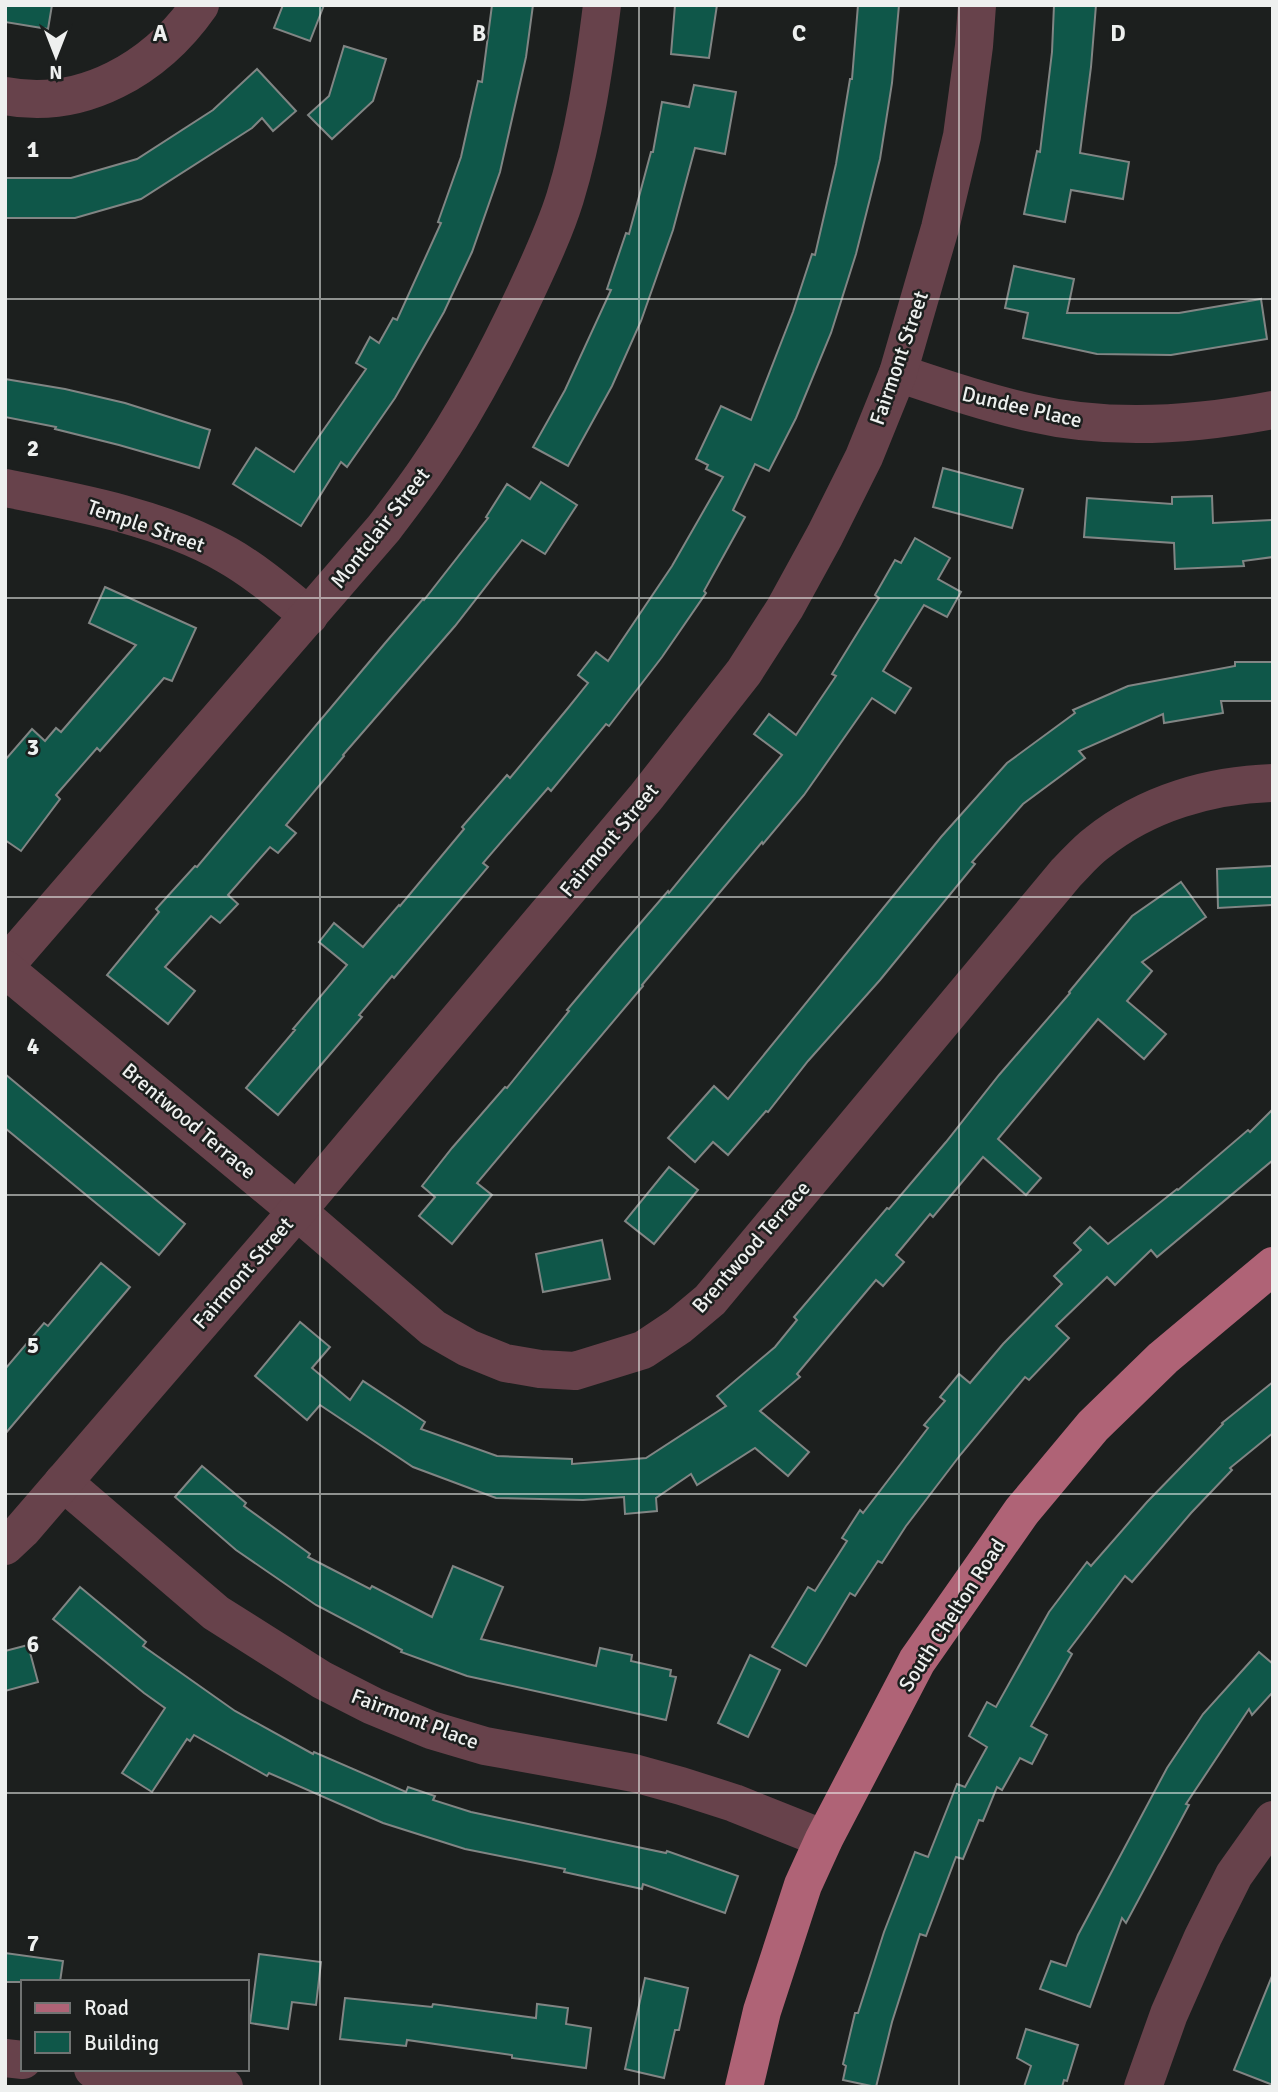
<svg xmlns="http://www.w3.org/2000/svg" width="1278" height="2092" font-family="Signika,sans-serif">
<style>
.building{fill:#0f5749;stroke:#818584;stroke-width:2}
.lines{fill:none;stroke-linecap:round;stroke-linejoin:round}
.minor{stroke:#67424b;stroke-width:38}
.major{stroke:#af6376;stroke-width:38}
.grid{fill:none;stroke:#eef0ef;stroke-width:2;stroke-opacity:0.55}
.labels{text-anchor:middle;stroke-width:5;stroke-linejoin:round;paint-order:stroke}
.street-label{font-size:21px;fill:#eef0ef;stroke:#1c1f1e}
.grid-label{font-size:23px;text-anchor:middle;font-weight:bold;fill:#eef0ef;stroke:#1c1f1e;stroke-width:5;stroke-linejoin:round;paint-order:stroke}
</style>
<rect width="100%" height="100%" fill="#1c1f1e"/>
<g class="building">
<polygon points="5,5 52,5 48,29 5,22"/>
<polygon points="283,5 324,5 310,41 274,28"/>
<polygon points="492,5 533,5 526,57 500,172 472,252 444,312 395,398 347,467 341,462 301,526 233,484 256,448 294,472 366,369 356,363 370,337 379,343 393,318 397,320 441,223 438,222 461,157 478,81 482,82"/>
<polygon points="675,5 717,5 709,58 671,54"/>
<polygon points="858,5 899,5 892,83 880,159 856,254 831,333 796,418 769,471 755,464 733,510 745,517 704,591 706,593 662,657 609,726 606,724 551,791 548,788 483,863 488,867 394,978 392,976 359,1015 362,1017 278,1115 246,1088 295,1030 293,1029 347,965 319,942 334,923 363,947 399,905 400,906 464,829 462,827 507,775 510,778 568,708 588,683 578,675 596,652 608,661 672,566 723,477 706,469 708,465 696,459 721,406 751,420 793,312 812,254 815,255 836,164 850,79 852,79"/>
<polygon points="1054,5 1096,5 1091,67 1080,153 1129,162 1123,199 1071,190 1065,222 1024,214 1037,151 1040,152 1052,52"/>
<polygon points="344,46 386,59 373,101 332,139 308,115 329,96"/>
<polygon points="257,69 296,111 273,131 262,118 252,128 141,199 75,218 5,218 5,178 71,178 137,159 213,110"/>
<polygon points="694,85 736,92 725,154 695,148 673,230 641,321 612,386 568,466 533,447 565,390 611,290 607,289 626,233 629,234 651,152 653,152 662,102 689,107"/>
<polygon points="1014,266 1074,279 1067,313 1179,313 1261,299 1267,339 1171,355 1097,354 1023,338 1028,313 1005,308"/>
<polygon points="5,379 65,389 125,403 210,430 199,468 119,445 55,429 56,427 5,417"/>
<polygon points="943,468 1023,489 1012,528 933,507"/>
<polygon points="541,482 577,505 545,554 522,540 455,626 343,755 344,756 286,825 296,833 278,853 270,847 228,895 238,904 220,923 211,916 165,967 195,991 168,1024 107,975 159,912 156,909 195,866 197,867 386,642 423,599 424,600 488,518 486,517 507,484 530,499"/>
<polygon points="1212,496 1213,523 1273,520 1273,557 1243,561 1244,566 1175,569 1174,543 1084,537 1087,498 1172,504 1172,497"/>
<polygon points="915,538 950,558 938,579 961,592 947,617 924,605 883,671 911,688 895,713 872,698 804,795 763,844 762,842 642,985 643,986 477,1183 492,1195 452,1244 419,1216 435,1197 422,1186 452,1148 505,1087 507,1088 569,1011 567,1010 619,948 668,891 669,893 782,755 754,734 769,714 796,735 836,676 832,674 879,598 875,595 895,560 901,563"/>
<polygon points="105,587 196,628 172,681 164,678 100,751 97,748 56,795 60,799 21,851 5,840 5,760 32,729 45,741 56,728 61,732 136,645 89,623"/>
<polygon points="1235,662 1273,662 1273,701 1221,701 1223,713 1164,723 1163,714 1079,751 1085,758 1023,804 972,862 975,864 880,980 808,1061 768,1112 766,1111 728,1155 713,1142 695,1162 668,1138 714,1086 728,1099 941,837 1007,763 1075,713 1073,710 1128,686 1235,666"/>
<polygon points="1273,866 1273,905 1218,908 1217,869"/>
<polygon points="1181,882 1206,917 1142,962 1152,971 1127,1001 1166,1034 1144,1059 1098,1019 998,1139 1041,1178 1026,1195 983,1157 933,1217 930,1214 896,1255 904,1262 883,1286 876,1280 797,1374 800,1377 760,1411 809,1452 788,1476 755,1448 697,1485 691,1474 656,1498 657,1511 625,1514 624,1497 583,1500 496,1498 413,1467 320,1405 307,1420 255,1376 300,1322 330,1347 312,1368 350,1400 363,1381 425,1422 421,1429 497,1456 572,1459 572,1464 646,1458 726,1406 717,1396 775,1347 797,1320 794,1317 887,1208 889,1209 946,1142 999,1075 1070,993 1069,992 1132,916"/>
<polygon points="5,1074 185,1224 159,1255 5,1128"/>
<polygon points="1273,1109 1273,1160 1157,1257 1151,1250 1115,1285 1107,1277 1056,1326 1069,1338 1029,1380 1025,1377 961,1454 906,1526 882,1563 878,1561 855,1596 850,1593 806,1666 772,1647 808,1587 815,1591 847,1541 842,1538 860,1510 863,1513 928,1428 924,1425 945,1401 940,1397 959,1374 970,1383 1003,1344 1062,1284 1054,1276 1081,1250 1074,1243 1090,1227 1108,1244 1177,1189 1178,1190 1248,1130 1250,1132"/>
<polygon points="669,1167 698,1190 654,1244 625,1221"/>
<polygon points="602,1240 610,1279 543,1292 536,1254"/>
<polygon points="101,1263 130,1287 5,1434 5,1369 44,1323 48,1326"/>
<polygon points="1273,1382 1273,1433 1230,1468 1232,1470 1191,1513 1132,1582 1125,1576 1068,1651 1072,1654 1031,1726 1047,1735 1032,1764 1020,1758 1002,1790 997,1787 983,1821 979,1820 963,1859 956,1857 926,1936 920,1934 892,2022 876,2087 843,2080 846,2066 843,2064 855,2013 858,2013 884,1932 915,1852 928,1857 957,1784 965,1787 987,1747 969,1736 987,1702 996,1707 1049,1612 1087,1562 1091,1566 1147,1502 1223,1424 1222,1423"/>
<polygon points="202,1466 246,1503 244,1506 310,1554 308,1557 370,1589 372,1586 432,1617 453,1566 503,1587 481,1639 596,1666 600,1648 632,1655 631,1661 671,1670 670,1676 676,1677 666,1720 467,1676 401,1652 402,1650 316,1605 236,1550 175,1497"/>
<polygon points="80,1587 146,1642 143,1646 235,1711 313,1754 314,1752 406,1792 408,1787 435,1796 433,1800 471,1812 666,1853 667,1851 738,1876 725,1913 643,1884 642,1889 564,1872 565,1869 465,1849 383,1823 269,1773 267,1776 194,1735 190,1741 187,1739 152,1792 122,1773 165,1708 144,1693 53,1619"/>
<polygon points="28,1645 38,1682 5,1691 5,1651"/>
<polygon points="1259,1652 1273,1664 1273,1692 1252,1715 1249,1709 1186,1804 1189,1805 1126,1923 1122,1918 1090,2007 1040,1989 1051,1961 1066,1966 1078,1935 1167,1768 1203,1714"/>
<polygon points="750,1655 780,1670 748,1737 718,1723"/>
<polygon points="5,1953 63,1961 60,1982 5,1982"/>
<polygon points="259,1954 321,1962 316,2005 292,2002 288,2029 250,2023"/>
<polygon points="1272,1976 1273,1977 1273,2085 1234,2070"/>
<polygon points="645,1978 688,1988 679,2030 675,2030 664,2078 625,2069"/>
<polygon points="345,1998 432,2007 433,2004 536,2018 537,2004 568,2008 566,2024 591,2028 586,2068 512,2058 512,2055 407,2040 406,2046 340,2039"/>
<polygon points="1026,2029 1078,2045 1067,2081 1064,2080 1062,2087 1024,2087 1031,2066 1017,2058"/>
</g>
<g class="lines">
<g class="minor">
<path d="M5 96C83 111 156 68 200 5"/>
<path d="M898 373C943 388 987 403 1032 413 1110 431 1195 425 1273 410"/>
<path d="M5 488C77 502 163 518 227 555 257 572 283 595 309 616"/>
<path d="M5 966 384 528C399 508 414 489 428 468 466 413 498 352 526 292 540 262 555 230 565 198 584 136 594 70 602 5"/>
<path d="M5 969 297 1211 433 1328 468 1348 505 1363 540 1369 575 1371 643 1350 679 1326 710 1300 1066 873C1076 863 1086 851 1097 843 1147 803 1210 785 1273 783"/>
<polyline points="63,1482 216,1613 322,1680 373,1706 431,1730 485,1746 634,1773 681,1786 734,1803 824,1839"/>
<polyline points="5,1546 22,1530 297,1211 646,797 744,672 785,608 825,535 864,457 898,373 940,228 962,136 974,46 977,5"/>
<polyline points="5,2058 23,2060"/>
<polyline points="93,2069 224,2087"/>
<polyline points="1143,2087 1169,2014 1203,1937 1234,1875 1273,1820"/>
</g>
<polyline class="major" points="744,2087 762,2011 803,1885 824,1839 917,1661 1022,1511 1093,1426 1163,1358 1273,1266"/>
</g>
<path class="grid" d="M320 5V2087M639 5V2087M959 5V2087M5 299H1273M5 598H1273M5 897H1273M5 1195H1273M5 1494H1273M5 1793H1273"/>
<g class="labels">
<g class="street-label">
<text transform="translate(899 358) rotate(-71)" y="7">Fairmont Street</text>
<text transform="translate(1022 407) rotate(13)" y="7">Dundee Place</text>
<text transform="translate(146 526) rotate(19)" y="7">Temple Street</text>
<text transform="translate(380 528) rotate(-52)" y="7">Montclair Street</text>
<text transform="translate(609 840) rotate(-50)" y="7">Fairmont Street</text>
<text transform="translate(189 1121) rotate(40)" y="7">Brentwood Terrace</text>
<text transform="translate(751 1247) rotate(-49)" y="7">Brentwood Terrace</text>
<text transform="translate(243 1273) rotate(-49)" y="7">Fairmont Street</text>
<text transform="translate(952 1615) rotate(-57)" y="7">South Chelton Road</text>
<text transform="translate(415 1719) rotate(21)" y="7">Fairmont Place</text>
</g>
</g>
<g class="grid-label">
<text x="160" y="41">A</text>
<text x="479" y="41">B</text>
<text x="799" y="41">C</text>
<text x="1118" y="41">D</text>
<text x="33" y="157">1</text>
<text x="33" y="456">2</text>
<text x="33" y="755">3</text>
<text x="33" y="1054">4</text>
<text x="33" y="1353">5</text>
<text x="33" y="1652">6</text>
<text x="33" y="1951">7</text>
</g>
<rect width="1278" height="2092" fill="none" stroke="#eef0ef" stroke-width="14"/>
<rect x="21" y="1980" width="228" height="91" fill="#1c1f1e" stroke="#707372" stroke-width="2"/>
<rect x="35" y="2003" width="35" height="10" fill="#af6376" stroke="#707372" stroke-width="2"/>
<text x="84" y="2015" font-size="21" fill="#eef0ef">Road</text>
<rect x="35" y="2032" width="35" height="21" fill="#0f5749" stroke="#707372" stroke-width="2"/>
<text x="84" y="2050" font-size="21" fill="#eef0ef">Building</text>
<g transform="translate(56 56) rotate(180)" stroke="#1c1f1e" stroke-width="5" paint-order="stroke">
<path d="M0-5L12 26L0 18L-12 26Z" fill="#eef0ef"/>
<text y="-10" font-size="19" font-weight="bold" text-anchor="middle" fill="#eef0ef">N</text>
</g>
</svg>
